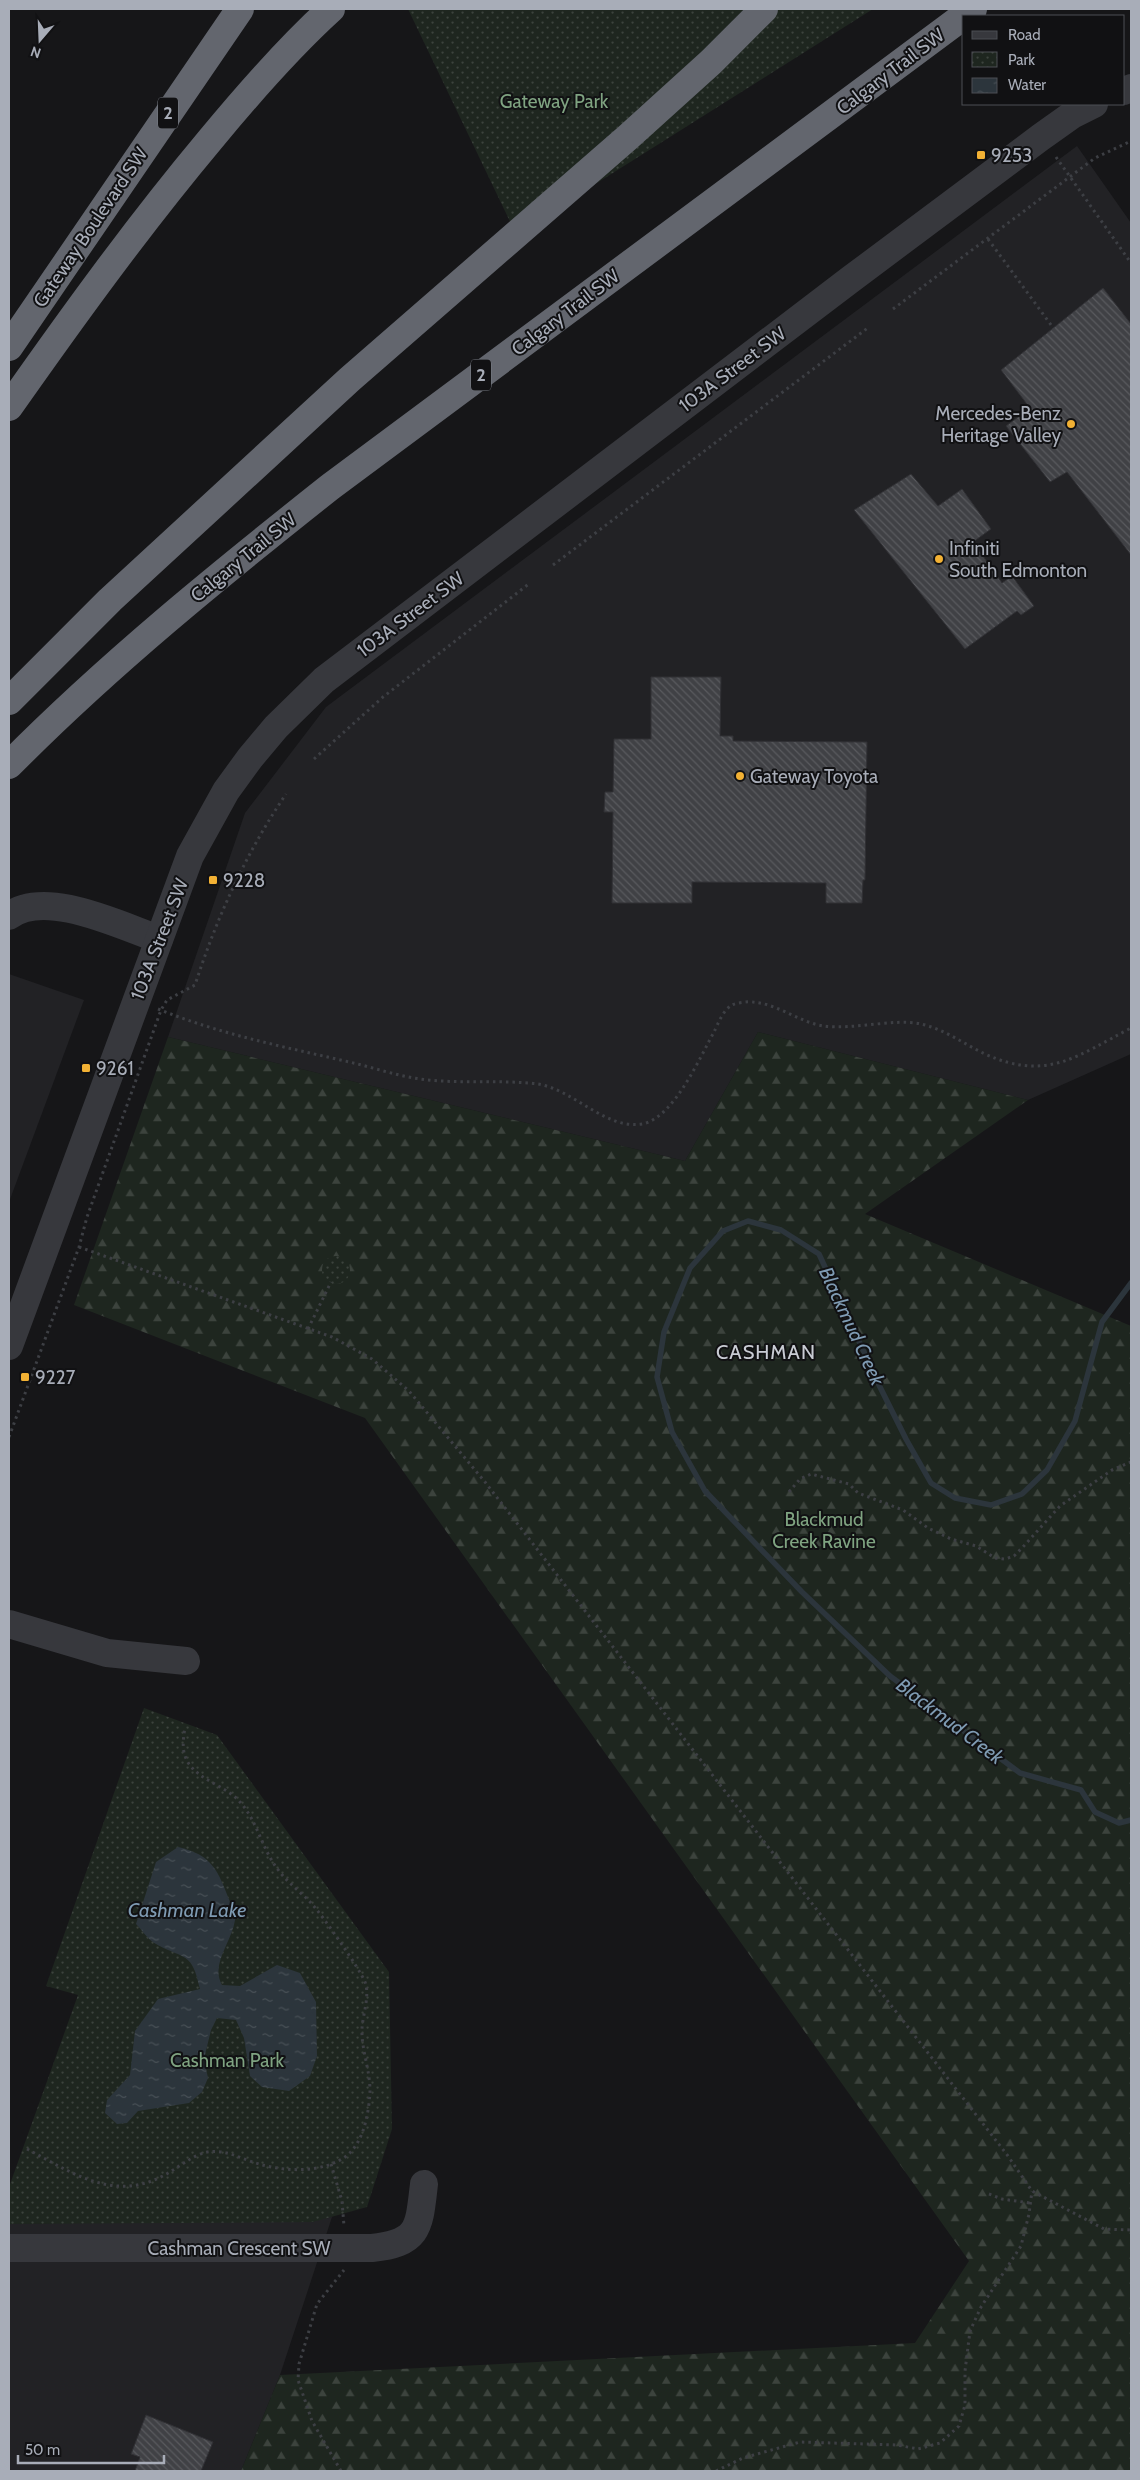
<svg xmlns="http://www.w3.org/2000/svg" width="1140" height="2480" font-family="Cabin,sans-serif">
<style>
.built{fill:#222225}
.forest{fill:url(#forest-firs)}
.park{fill:url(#park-dots)}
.water{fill:url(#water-ripples)}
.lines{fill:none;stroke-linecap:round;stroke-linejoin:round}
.stream{stroke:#2c353c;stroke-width:5.5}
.building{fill:url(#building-back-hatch);stroke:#303034}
.path{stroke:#3d3f44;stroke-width:3;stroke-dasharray:2.5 4;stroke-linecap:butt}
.minor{stroke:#37383d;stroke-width:28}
.highway{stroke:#63666e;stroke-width:28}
.poi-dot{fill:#f2b134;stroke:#111113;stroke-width:2}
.labels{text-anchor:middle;stroke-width:4;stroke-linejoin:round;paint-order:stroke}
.shield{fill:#111113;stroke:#7b7e86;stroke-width:1}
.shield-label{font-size:18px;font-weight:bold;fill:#a8adb8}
.street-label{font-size:19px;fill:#a8adb8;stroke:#111113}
.park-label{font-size:19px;fill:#7fa381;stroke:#111113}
.poi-label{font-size:19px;fill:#a8adb8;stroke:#111113;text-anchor:start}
.water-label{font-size:20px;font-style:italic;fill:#7f9bb3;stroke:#111113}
.neighbourhood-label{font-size:20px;letter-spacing:1px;fill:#c9ccd4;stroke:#111113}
</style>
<defs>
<pattern id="forest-firs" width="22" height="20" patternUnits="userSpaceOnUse" patternTransform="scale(1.25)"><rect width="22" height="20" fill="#1e261f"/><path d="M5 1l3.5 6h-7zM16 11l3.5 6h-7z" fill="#3c433d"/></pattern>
<pattern id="park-dots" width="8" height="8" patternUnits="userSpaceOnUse" patternTransform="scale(1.25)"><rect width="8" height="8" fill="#1e261f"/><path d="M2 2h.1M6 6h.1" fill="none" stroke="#3c433d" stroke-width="1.8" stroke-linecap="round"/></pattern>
<pattern id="water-ripples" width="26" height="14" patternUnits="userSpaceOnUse" patternTransform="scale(1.25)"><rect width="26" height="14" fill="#2c353c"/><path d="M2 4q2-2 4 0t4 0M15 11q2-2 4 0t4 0" fill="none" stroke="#485056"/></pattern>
<pattern id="building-back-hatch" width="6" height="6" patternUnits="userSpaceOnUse" patternTransform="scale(1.25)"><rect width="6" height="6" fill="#404145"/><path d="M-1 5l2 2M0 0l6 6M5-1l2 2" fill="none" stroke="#595a5e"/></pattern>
</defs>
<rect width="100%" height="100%" fill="#161618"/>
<g class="built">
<polygon points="1077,146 1131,223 1131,1054 1028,1100 758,1032 685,1161 168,1037 245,813 326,707"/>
<polygon points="9,974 84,1000 9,1202"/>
<polygon points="332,2217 280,2375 241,2471 9,2471 9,2224"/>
</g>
<polygon class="forest" points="758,1032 1028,1100 865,1214 1131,1326 1131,2471 241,2471 280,2375 915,2343 969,2261 365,1418 74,1305 168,1037 685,1161"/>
<g class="park">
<polygon points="408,9 873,9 516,234"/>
<circle cx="336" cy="1270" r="14"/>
<polygon points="144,1708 217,1735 389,1972 392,2129 367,2207 313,2222 9,2224 9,2187 78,1995 46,1986"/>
</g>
<path class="water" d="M178 1847C213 1855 218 1871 230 1902 231 1907 236 1915 235 1920 232 1942 210 1964 222 1985L240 1986 277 1965 300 1973 316 2002 317 2056 310 2076 289 2091 262 2087 250 2076 244 2038 236 2020 217 2018 211 2030 204 2059 208 2078 202 2092 189 2103 138 2111 127 2123 117 2124 105 2113 107 2100 130 2075 135 2031 158 1999 200 1989C192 1951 185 1960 156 1944 148 1940 142 1930 136 1924L156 1862Z"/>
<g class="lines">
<polyline class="stream" points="1131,1283 1102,1322 1075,1421 1047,1470 1022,1494 991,1505 955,1498 931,1483 906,1439 880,1387 819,1254 781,1230 748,1221 723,1231 690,1268 664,1332 657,1377 672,1432 705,1491 802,1592 890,1676 1020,1773 1081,1790 1095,1812 1119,1823 1131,1820"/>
</g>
<g class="building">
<polygon points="1103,288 1131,324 1131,555 1067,472 1050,482 1006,426 1030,408 1001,370"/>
<polygon points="911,474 938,506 962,489 991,529 973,542 1002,583 1012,576 1034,606 1021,615 1017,611 965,649 854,510"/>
<polygon points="651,677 721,677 720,736 733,736 733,741 867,742 865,880 863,880 862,903 826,903 826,883 692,882 692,903 612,903 613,812 604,812 605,792 613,792 614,739 651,739"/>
<polygon points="146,2415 213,2442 201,2471 135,2471 140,2457 131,2454"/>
</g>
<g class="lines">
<g class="path">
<polyline points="1056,157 1131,263"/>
<polyline points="988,239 1054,329"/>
<polyline points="893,309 1095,158 1131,141"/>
<polyline points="553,565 869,327"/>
<polyline points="314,759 383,697 530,583"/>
<path d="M158 1009C220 1034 280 1046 345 1061 368 1066 391 1074 414 1078 455 1085 497 1079 538 1084 574 1090 606 1130 642 1124 674 1118 700 1057 714 1032 718 1024 723 1010 732 1005 736 1003 748 1001 753 1002 778 1004 801 1023 824 1026 854 1030 895 1018 921 1024 944 1029 964 1044 985 1054 1047 1082 1077 1056 1131 1028"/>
<polyline points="79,1247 332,1337 372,1359 409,1391 485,1482 1008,2156 1032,2191 1104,2229 1131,2230"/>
<polyline points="308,1329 331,1282"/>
<path d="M9 1437 79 1247 87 1217 161 1010 167 1000 195 985C217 917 246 853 286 794"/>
<polyline points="789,1492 800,1479 811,1474 849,1484 858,1493 903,1510 928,1528 951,1539 976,1546 995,1558 1005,1559 1014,1556 1022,1548 1060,1506 1112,1470 1131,1462"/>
<path d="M27 2149C67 2170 108 2199 154 2180 170 2174 183 2162 198 2155 216 2147 231 2154 247 2160 276 2171 314 2175 342 2159 363 2147 369 2114 370 2091 370 2069 361 2049 362 2028 363 2014 370 1995 365 1982 360 1969 322 1915 312 1904 302 1893 289 1884 279 1871 262 1850 258 1822 240 1802 226 1786 201 1781 189 1764 181 1752 183 1741 185 1727"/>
<polyline points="331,2164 342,2201 344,2226"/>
<polyline points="989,2194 1002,2199 1030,2203"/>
<polyline points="341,2471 312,2421 298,2380 299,2364 317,2304 344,2270"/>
<polyline points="716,2471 743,2458 800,2442 897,2445 918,2449 940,2443 959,2426 965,2405 965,2371 970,2331 981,2307 1021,2246 1029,2214 1032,2191"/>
</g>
<g class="minor">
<polyline points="1124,91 1131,88"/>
<path d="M9 916C45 888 121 926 159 939"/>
<polyline points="9,1346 190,856 226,791 250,758 276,727 324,680 851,279 1041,137 1072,115 1094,104"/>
<polyline points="9,1624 107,1653 186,1661"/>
<path d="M9 2248H372C420 2243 419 2227 424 2184"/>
</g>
<g class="highway">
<polyline points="9,347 240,9"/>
<path d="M9 407C73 316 138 226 210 140 248 94 287 49 331 9"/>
<polyline points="9,701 110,600 350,379 627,138 711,62 764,9"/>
<path d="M9 765C109 664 219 575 330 487L973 9"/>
</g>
</g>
<g class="poi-dot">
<rect x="976" y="150" width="10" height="10" rx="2.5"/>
<circle cx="1071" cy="424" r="5"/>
<circle cx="939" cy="559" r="5"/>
<circle cx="740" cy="776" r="5"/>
<rect x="208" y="875" width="10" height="10" rx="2.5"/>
<rect x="81" y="1063" width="10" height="10" rx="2.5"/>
<rect x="20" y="1372" width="10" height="10" rx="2.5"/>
</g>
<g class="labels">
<g class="shield">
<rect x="158" y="97.5" width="20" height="31" rx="4"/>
<rect x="471" y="359.5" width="20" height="31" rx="4"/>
</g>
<g class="shield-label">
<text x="168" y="119">2</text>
<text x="481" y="381">2</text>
</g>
<g class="street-label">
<text transform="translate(890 71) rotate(-37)" y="7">Calgary Trail SW</text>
<text transform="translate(90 227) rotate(-56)" y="7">Gateway Boulevard SW</text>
<text transform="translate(565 312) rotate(-37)" y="7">Calgary Trail SW</text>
<text transform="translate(732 369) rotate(-37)" y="7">103A Street SW</text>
<text transform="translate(243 557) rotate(-39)" y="7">Calgary Trail SW</text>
<text transform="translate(410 614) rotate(-37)" y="7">103A Street SW</text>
<text transform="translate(159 939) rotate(-69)" y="7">103A Street SW</text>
<text x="239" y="2255">Cashman Crescent SW</text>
</g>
<g class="park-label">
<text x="554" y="108">Gateway Park</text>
<text x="824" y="1526">Blackmud<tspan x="824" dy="22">Creek Ravine</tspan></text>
<text x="227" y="2067">Cashman Park</text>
</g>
<g class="poi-label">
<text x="991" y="162">9253</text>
<text x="1061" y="420" text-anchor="end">Mercedes-Benz<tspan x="1061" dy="22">Heritage Valley</tspan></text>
<text x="949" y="555">Infiniti<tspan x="949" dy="22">South Edmonton</tspan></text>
<text x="750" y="783">Gateway Toyota</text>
<text x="223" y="887">9228</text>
<text x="96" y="1075">9261</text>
<text x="35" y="1384">9227</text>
</g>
<g class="water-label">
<text transform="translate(852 1326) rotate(65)" y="7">Blackmud Creek</text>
<text transform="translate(950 1721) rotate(37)" y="7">Blackmud Creek</text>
<text x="187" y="1917">Cashman Lake</text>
</g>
<g class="neighbourhood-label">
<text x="766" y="1359">CASHMAN</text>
</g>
</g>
<rect width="1140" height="2480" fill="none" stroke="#a8adb8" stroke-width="20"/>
<rect x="962" y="15" width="162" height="90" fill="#111113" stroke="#4d4f55"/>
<rect x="972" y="31" width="25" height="8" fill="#37383d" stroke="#4d4f55"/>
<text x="1008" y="40" font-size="15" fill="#a8adb8">Road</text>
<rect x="972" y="52" width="25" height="15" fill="url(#park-dots)" stroke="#4d4f55"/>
<text x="1008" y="65" font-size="15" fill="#a8adb8">Park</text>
<rect x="972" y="78" width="25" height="15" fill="url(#water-ripples)" stroke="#4d4f55"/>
<text x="1008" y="90" font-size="15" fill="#a8adb8">Water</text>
<g transform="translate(40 40) rotate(199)" stroke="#111113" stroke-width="4" paint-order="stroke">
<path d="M0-4L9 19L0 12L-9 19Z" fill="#a8adb8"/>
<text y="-8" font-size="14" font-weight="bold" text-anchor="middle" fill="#a8adb8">N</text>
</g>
<path d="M18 2455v8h146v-8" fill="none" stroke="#a8adb8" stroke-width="2.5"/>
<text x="25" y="2455" font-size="15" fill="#a8adb8" stroke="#111113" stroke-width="4" paint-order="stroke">50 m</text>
</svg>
